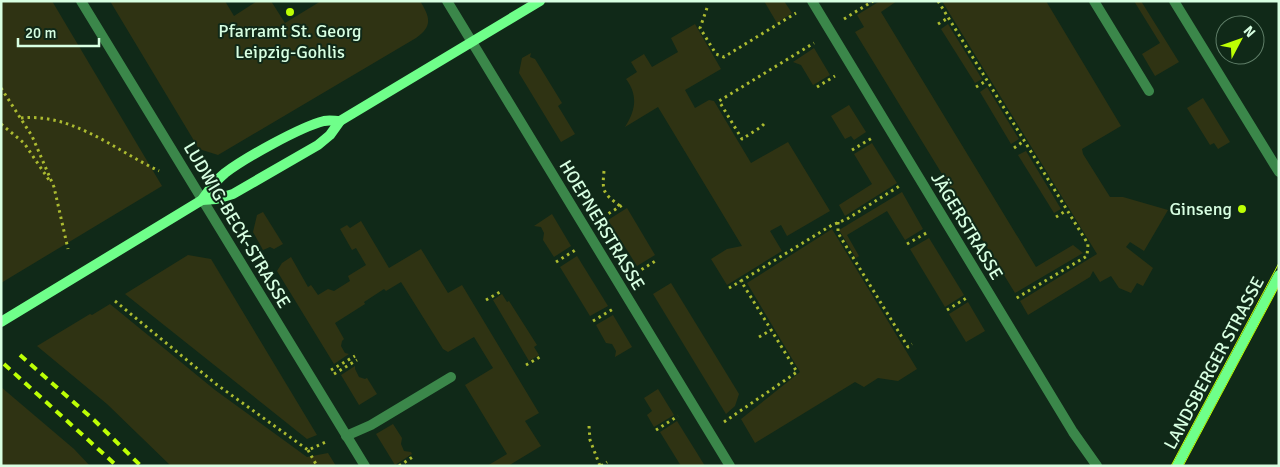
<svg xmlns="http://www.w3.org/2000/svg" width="1280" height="467" font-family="Signika,sans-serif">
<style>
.green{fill:#2f3313}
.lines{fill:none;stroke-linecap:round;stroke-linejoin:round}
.path{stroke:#acbb30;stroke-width:3;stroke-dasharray:2.5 4;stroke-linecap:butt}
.lane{stroke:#3b874a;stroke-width:10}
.street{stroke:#3b874a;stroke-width:10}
.secondary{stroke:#6fff8a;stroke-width:10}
.tram{stroke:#bdff04;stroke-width:1}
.rail{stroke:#bdff04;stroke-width:4;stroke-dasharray:8 6;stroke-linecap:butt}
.poi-dot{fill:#bdff04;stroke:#102918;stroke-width:2}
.labels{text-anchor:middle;stroke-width:4;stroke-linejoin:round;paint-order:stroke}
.poi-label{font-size:18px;fill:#d8ffe2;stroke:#102918}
.street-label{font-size:18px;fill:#d8ffe2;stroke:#102918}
</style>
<rect width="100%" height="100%" fill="#102918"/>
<g class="green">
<polygon points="1,1 52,1 162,186 1,283"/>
<path d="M110 1H225L234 16 257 1H271L285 23 321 1H420C430 17 433 26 416 38L218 155 199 149Z"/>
<polygon points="764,1 784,1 792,13 777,23"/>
<polygon points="880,1 897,1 881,12 1036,267 1073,245 1083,253 1015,293 855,32 864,27 857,15"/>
<polygon points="942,1 1046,1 1121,126 1082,149 1083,154 1110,197 1123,197 1168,210 1144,251 1130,242 1126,247 1153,268 1143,286 1137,283 1131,293 1119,288 1111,276 1100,282 1093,271 1090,277 1028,315 1020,301 1097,254"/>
<polygon points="1134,1 1141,1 1179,62 1155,76 1142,54 1160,43"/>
<path d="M695 24 721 69 685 90 695 108 709 100 714 101 751 163 788 142 830 211 787 236 781 225 770 231 782 251 727 285 711 259 727 249 742 246 658 107 625 127C636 110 638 95 626 79L637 72 631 62 644 54 652 67 678 52 671 38Z"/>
<polygon points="948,24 982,79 975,83 941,29"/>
<polygon points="814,48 830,75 813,85 801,65 793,62"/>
<polygon points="531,53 530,57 535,59 562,103 558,106 575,134 561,142 519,73 522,58"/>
<polygon points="987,87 1019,139 1011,144 980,92"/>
<polygon points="1203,98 1230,142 1218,149 1214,143 1210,145 1187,108"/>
<polygon points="849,105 866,132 854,140 851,136 845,139 831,116"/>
<polygon points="872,143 897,183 845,216 839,205 872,184 854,154"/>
<polygon points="1026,151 1061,209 1054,213 1018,155"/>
<polygon points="902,192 923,229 905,240 887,211 847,235 859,256 856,258 839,230"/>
<polygon points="627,208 655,255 637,266 608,220"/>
<polygon points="263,212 283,244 274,249 270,247 263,250 253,232 257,215"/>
<polygon points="552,214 571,246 554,257 543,240 544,233 541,227 534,226"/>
<polygon points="361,221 389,268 421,249 448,293 462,285 539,413 525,421 541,446 508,466 487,466 507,454 465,385 493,368 474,337 448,352 443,349 401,282 386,291 384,289 364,302 365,304 335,323 344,339 342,341 341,346 345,353 349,354 334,364 277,271 282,263 291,257 308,287 311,285 318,295 328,289 334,291 350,281 348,276 366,265 356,248 352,250 340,229 347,225 350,228"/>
<polygon points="832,229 917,369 898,381 878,378 864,387 855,382 755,443 741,419 800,372 747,283"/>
<polygon points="929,238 964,295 945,307 910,249"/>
<polygon points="188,255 211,259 317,435 307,439 125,294"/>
<polygon points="577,256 608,306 590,316 560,267"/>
<polygon points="671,283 739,394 735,406 726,414 653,294"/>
<polygon points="502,294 507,302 509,301 537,345 534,347 539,355 529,361 493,300"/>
<polygon points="968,302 985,331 966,342 949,314"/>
<polygon points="110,304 215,390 307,457 328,453 336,466 171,466 107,404 37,346 90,314 92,315"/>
<polygon points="613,315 632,347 615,357 616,351 612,344 606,343 596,325"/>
<polygon points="355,366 355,369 359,377 365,379 367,378 377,394 359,405 341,375"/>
<polygon points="1,387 74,449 90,466 1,466"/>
<polygon points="658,389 674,415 654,427 647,415 652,411 644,398"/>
<polygon points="677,421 705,466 681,466 660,432"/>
<polygon points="393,424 402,438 401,444 404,451 411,452 412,454 395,465 376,434"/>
</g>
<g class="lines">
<g class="path">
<polyline points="938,1 1088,244 1087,256 1015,299"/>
<polyline points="707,8 700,28 716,54 724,57 796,13"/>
<polyline points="844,19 873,1"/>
<polyline points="938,24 948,18"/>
<polyline points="817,87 835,76"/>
<polyline points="976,87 986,81"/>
<polyline points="1,88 32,136 54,187 68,249"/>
<path d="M21 118C73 113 115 150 159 171"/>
<polyline points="1,124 24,143 49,180"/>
<polyline points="764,124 761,127 742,139 719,101 814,43"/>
<polyline points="1014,148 1024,141"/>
<polyline points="852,150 872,138"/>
<path d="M604 171C602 192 603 193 620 206"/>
<polyline points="603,217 624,204"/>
<polyline points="1056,217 1067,210"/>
<polyline points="838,222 838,233 908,347 912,344"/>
<polyline points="907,244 928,232"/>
<polyline points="556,262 577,249"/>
<polyline points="636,273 657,260"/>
<polyline points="729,288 741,281"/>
<polyline points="486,300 500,292"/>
<polyline points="115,301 216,384 308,450 326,442"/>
<polyline points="947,310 968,297"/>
<polyline points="593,321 613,309"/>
<polyline points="759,337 771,330"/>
<polyline points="526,365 540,357"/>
<polyline points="331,370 355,356"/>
<polyline points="334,374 357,360"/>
<polyline points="724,422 797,372 741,281 832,225 847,219 901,185"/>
<polyline points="589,426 590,440 600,466"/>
<polyline points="656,430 678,416"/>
<polyline points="308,450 317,466"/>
<polyline points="399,466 414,456"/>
<polyline points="601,466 607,462"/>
</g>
<g class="lane">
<polyline points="1094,1 1149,91"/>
<polyline points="346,436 371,425 451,377"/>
</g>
<g class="street">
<polyline points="81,1 365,466"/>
<polyline points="447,1 730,466"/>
<polyline points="812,1 1073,432 1097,466"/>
<polyline points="1174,1 1279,172"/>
</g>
<g class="secondary">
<polyline points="202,200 216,199 233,194 318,145 330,135 340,121 540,1"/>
<path d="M1 322 202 200C209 190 215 181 225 173 245 158 300 127 324 121 329 120 335 121 340 121"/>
<polyline points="1177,466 1279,275"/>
</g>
<g class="tram">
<polyline points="1171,466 1279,263"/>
<polyline points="1183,466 1279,286"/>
</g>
<g class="rail">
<polyline points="20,355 94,420 141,466"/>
<polyline points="4,364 117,466"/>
</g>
</g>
<g class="poi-dot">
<circle cx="290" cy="12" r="5"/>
<circle cx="1242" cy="209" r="5"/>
</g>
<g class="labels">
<g class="poi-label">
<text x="290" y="37">Pfarramt St. Georg<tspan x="290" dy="21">Leipzig-Gohlis</tspan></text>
<text x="1232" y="215" text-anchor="end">Ginseng</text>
</g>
<g class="street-label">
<text transform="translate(237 225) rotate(59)" y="6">LUDWIG-BECK-STRASSE</text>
<text transform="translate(602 225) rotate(59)" y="6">HOEPNERSTRASSE</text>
<text transform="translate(967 226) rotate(59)" y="6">JÄGERSTRASSE</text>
<text transform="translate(1214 363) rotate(-62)" y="6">LANDSBERGER STRASSE</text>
</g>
</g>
<rect width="1280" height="467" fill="none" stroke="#d8ffe2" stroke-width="5"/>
<g transform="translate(1240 40) rotate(49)"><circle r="24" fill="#102918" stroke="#607f69"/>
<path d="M0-4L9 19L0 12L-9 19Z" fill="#bdff04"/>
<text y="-8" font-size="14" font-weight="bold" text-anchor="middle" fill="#d8ffe2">N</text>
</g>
<path d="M18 38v8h81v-8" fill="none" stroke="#d8ffe2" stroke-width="2.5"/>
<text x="25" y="38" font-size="15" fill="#d8ffe2" stroke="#102918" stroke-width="4" paint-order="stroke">20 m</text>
</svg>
